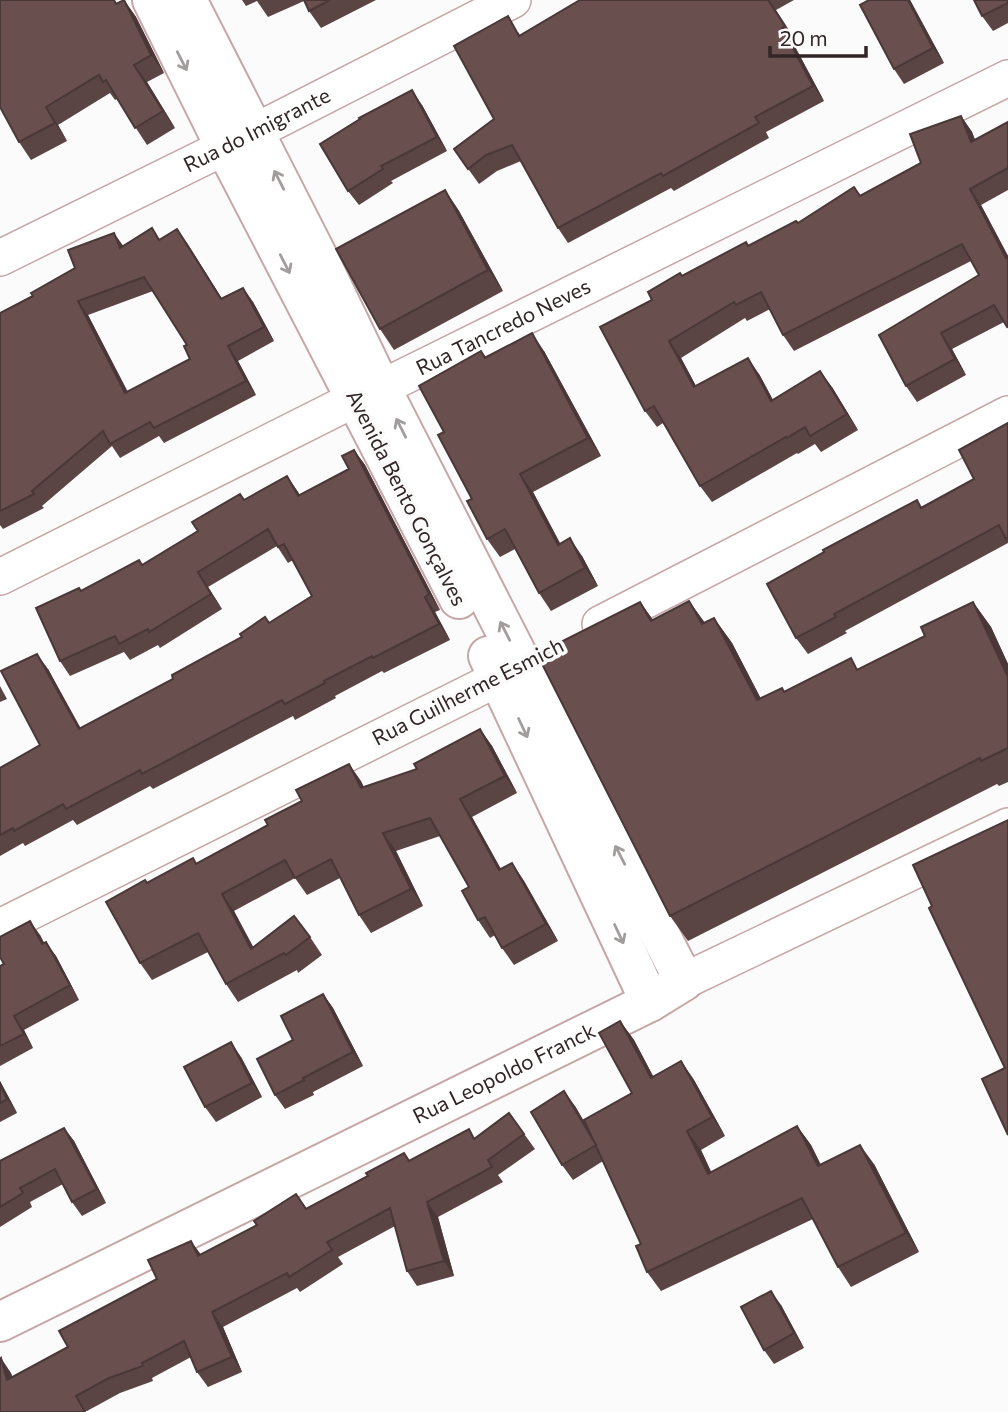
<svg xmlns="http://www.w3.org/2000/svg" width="1008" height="1412" font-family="Commissioner,sans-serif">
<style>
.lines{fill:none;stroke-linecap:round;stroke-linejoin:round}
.minor-casing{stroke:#c6a6a6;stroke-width:38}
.secondary-casing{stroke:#c6a6a6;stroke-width:42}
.minor{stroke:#fff;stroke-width:35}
.secondary{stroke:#fff;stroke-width:38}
.wall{fill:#5b4444;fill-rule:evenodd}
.shaded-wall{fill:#4a3737}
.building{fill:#6a4f4f;stroke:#4a3737;stroke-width:2;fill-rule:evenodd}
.oneway{stroke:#a29d9d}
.labels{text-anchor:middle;stroke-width:7;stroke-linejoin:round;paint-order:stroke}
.street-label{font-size:21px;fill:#312525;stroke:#fbfbfb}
</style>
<rect width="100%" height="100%" fill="#fbfbfb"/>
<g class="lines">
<g class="minor-casing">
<g id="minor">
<path id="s1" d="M0 258 225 147 513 0"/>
<path id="s2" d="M0 577 355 399 381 388 1008 78"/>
<polyline points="600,624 1008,414"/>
<polyline points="0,927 499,678 522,664"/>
<polyline points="684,981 1008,826"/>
</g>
</g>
<g class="secondary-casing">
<g id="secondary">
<polyline points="152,0 225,147 459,599"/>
<polyline points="488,656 650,1002"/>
<path id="s3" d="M0 1322 650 1002 684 981 381 388 318 257 187 0"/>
</g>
</g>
<use href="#minor" class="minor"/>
<use href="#secondary" class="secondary"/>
</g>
<g class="wall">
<polygon points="124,0 136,17 164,73 147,82 175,128 147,145 117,99 115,100 110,93 58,125 67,141 31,160 19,142 118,3"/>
<polygon points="242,0 376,0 321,28 309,11 304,1 268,17 257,1 246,6"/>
<polygon points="580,0 794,0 776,10 796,41 793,43 824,101 766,132 769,138 674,191 671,188 568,243 558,228 521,161 497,171 479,184 454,149 494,119 518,32 520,35"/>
<polygon points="910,0 944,63 904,84 894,69"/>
<polygon points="1008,0 1008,23 993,31 982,16"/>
<polygon points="422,105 447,151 391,181 393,183 359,205 348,191"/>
<polygon points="961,116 972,132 975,140 1008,122 1008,190 981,205 1008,256 1008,328 1004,322 952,349 966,375 917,402 906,386 979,275 971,261 794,351 783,335 770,309 747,321 745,318 681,358 696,386 759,374 773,400 832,387 858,430 821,452 815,444 798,454 797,453 712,502 700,486 663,423 657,427 645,411 682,276 798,223 860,196 921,163"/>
<polygon points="445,190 459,211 503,291 394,350 380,329"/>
<path d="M160 239 187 243 222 299 243 288 253 302 274 341 238 361 256 395 164 443 159 436 120 458 112 446 42 506 44 508 3 529 0 525V313L123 246ZM153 291 187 345 190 359 128 392 88 315Z"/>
<polygon points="481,351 486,357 544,351 601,456 533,492 560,543 582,556 598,586 551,611 539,593 515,549 500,557 487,539 444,432"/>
<polygon points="1008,423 1008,543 845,631 847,633 808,654 796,638 922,507 974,479"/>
<polygon points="354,450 365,465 440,610 435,612 450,640 384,673 382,671 335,696 336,698 295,720 293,716 153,789 150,786 77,825 73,820 25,846 23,843 0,856 0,768 40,745 48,669 80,729 173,679 269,623 312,596 293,560 288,563 277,546 208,587 222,609 160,648 158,645 130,660 124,652 70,676 60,661 79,588 81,591 143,565 198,531 244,500 287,476 300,495 349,469"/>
<polygon points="689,601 705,623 714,618 732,643 761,699 859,669 925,636 973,602 991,627 1008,664 1008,782 999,786 997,784 688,941 670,916 640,602 653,620"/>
<polygon points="0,686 7,699 0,702"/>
<polygon points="480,729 492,746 517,793 472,817 501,869 512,863 524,881 558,941 514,965 502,948 495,935 490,938 478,920 469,887 440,836 396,851 423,906 371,933 359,915 340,878 307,895 295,878 234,911 253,948 310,937 322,955 298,973 297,970 238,1002 226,984 208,952 152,980 140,963 147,883 197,863 268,825 302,801 349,764 364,787 417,769"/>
<polygon points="40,935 44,943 56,956 79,1000 24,1030 33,1048 0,1066 0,966"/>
<polygon points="323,994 333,1008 363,1066 313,1092 314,1095 285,1109 275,1095 293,1040"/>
<polygon points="620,1021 634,1040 653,1076 681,1061 694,1080 725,1136 701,1150 711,1172 797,1126 811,1145 821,1165 874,1164 919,1252 851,1287 838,1267 813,1219 661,1291 647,1272 641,1244 603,1161 573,1180 562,1165 575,1106 587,1127 632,1093"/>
<polygon points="241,1057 262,1097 216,1122 205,1107"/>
<polygon points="0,1081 17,1113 0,1122"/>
<polygon points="509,1113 535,1149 498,1175 503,1182 438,1217 454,1276 417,1286 407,1271 395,1226 338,1257 343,1264 300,1292 297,1288 223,1327 242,1372 208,1387 197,1372 191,1357 152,1378 153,1381 120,1393 87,1411 0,1412 11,1373 12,1377 68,1347 157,1279 201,1254 257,1225 296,1194 307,1209 368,1176 404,1153 410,1161 475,1138"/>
<polygon points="64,1128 74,1141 106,1203 82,1216 72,1202 63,1184 30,1202 32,1207 0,1227 0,1161"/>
<polygon points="781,1305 804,1348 774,1364 764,1350"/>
</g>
<g class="shaded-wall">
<polygon points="124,0 136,17 164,73 151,55"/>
<polygon points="908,0 910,0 944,63 933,48"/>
<polygon points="782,28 793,43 824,101 813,86"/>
<polygon points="134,65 147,82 175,128 163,111"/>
<polygon points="412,90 422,105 447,151 437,137"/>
<polygon points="46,107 58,125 67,141 55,123"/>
<polygon points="961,116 972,132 982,158 971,142"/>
<polygon points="970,189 981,205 1008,256 1008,260"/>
<polygon points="445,190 459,211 503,291 488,270"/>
<polygon points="177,229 187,243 231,313 221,299"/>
<polygon points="114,233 124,247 120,248"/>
<polygon points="243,288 253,302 274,341 264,327"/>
<polygon points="78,301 88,315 135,407 125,393"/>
<polygon points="532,333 544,351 601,456 588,438"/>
<polygon points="941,333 952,349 966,375 955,359"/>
<polygon points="669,341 681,358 705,403 694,387"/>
<polygon points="228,346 238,361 256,395 246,381"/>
<polygon points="748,358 759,374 782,417 771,401"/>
<polygon points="820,371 832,387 858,430 847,414"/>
<polygon points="354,450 365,465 440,610 429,594"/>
<polygon points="520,474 533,492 570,563 558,545"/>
<polygon points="287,476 298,492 309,512 298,496"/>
<polygon points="570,538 582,556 598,586 585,568"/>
<polygon points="198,572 208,587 222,609 211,594"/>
<polygon points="425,597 435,612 450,640 439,624"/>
<polygon points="689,601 707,626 702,624"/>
<polygon points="640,602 658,627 651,621"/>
<polygon points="973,602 991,627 1008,664 1008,677"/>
<polygon points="714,618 732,643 775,726 757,700"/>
<polygon points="37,654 48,669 90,745 79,729"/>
<polygon points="480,729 492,746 517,793 505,776"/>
<polygon points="349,764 361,781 373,806 361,788"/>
<polygon points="460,799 472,817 511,888 499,870"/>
<polygon points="383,833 396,851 423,906 411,889"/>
<polygon points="512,863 524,881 558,941 546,924"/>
<polygon points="222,894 234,911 264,967 251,949"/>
<polygon points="30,921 40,935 52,958 42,944"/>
<polygon points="46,942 56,956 79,1000 70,985"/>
<polygon points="323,994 333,1008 363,1066 353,1052"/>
<polygon points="14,1016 24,1030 33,1048 24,1034"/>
<polygon points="620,1021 634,1040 664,1097 651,1078"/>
<polygon points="231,1042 241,1057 262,1097 252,1083"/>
<polygon points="681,1061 694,1080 725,1136 712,1117"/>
<polygon points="0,1081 17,1113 7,1099 0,1085"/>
<polygon points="564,1091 575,1106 606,1159 596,1145"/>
<polygon points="797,1126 811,1145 831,1186 818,1166"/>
<polygon points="64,1128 74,1141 106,1203 97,1189"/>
<polygon points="687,1131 701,1150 721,1193 708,1174"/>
<polygon points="860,1145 874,1164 919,1252 906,1233"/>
<polygon points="427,1202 438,1217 454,1276 444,1261"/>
<polygon points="191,1241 202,1256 198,1256"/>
<polygon points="771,1291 781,1305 804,1348 794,1333"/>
<polygon points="212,1312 223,1327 242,1372 232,1357"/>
<polygon points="1,1358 11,1373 18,1395 7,1380"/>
</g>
<g class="building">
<polygon points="0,0 114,0 116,4 124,0 151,55 134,65 163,111 135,128 106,80 103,82 99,75 46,107 55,123 19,142 0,107"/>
<polygon points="304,0 330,0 309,11"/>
<polygon points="580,0 768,0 785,26 782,28 813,86 755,117 759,123 663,176 661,173 558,228 512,145 486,155 468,169 454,149 494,119 454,46 508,16 519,36"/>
<polygon points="869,0 908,0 933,48 894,69 860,5"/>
<polygon points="974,0 1008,0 1008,3 982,16"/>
<polygon points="412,90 437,137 381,166 383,169 348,191 320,144 360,119 359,118"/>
<polygon points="961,116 971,142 1008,122 1008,168 970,189 1006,258 1008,257 1008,326 1007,327 994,305 941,333 955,359 906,386 879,335 979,275 962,244 783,335 761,292 736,305 734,302 669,341 694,387 748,358 771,401 820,371 847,414 810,436 805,427 787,438 786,437 700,486 654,406 645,411 600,327 652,300 648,292 680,273 682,276 746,242 748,246 796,221 798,223 854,187 860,196 921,163 910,134"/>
<polygon points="445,190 488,270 380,329 336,249"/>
<path d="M152 228 159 240 177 229 221 299 243 288 264 327 228 346 246 381 154 428 150 422 110 444 103 431 32 491 34 494 0 511V313L33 296 31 293 75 268 68 250 114 233 120 248ZM144 277 187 345 184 346 190 359 125 393 78 301Z"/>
<polygon points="532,333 588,438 520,474 558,545 570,538 585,568 539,593 505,529 487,539 467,501 472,499 438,435 444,432 419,386 481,351 485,358"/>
<polygon points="1008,423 1008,538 1006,539 999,525 834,614 836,617 796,638 767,584 824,552 823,550 917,500 921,508 974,479 959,450"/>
<polygon points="354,450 429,594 425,597 439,624 373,658 372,656 324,681 325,683 285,704 282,700 142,774 140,770 66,809 63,804 14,831 13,828 0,835 0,768 40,745 1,671 37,654 79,729 173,679 172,675 242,637 240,634 265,617 269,623 312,596 284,544 278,547 268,529 198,572 211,594 149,632 148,629 119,644 115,636 60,661 36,608 79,588 81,591 139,560 142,565 198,531 192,522 240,494 244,500 287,476 298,496 349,469 342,456"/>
<polygon points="689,601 702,624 714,618 757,700 782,688 784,692 851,658 857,670 925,636 921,627 973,602 1008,677 1008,748 981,761 980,758 670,916 537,654 640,602 651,621"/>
<polygon points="480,729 505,776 460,799 499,870 512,863 546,924 502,948 485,917 478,920 462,891 469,887 430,818 383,833 411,889 359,915 331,859 295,878 285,860 222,894 251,949 294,916 310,937 286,955 284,953 226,984 198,933 140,963 106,902 145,880 147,883 193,858 196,864 268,825 265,820 302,801 296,790 349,764 361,788 417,769 414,764"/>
<polygon points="1008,820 1008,1135 982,1079 1005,1068 929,908 932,906 913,865"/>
<polygon points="30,921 42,944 46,942 70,985 14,1016 24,1034 0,1046 0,966 4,964 0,957 0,937"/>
<polygon points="323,994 353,1052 303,1078 304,1080 275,1095 257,1059 293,1040 281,1016"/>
<polygon points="620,1021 651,1078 681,1061 712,1117 687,1131 708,1174 797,1126 818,1166 860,1145 906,1233 838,1267 802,1198 647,1272 636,1246 641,1244 584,1120 632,1093 599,1033"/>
<polygon points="231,1042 252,1083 205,1107 184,1067"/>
<polygon points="0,1085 7,1099 0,1103"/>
<polygon points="564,1091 596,1145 562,1165 531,1112"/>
<polygon points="509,1113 524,1134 488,1160 492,1167 427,1202 444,1261 407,1271 390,1208 327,1242 332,1250 289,1277 287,1273 212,1312 232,1357 197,1372 184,1341 142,1363 143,1366 109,1378 76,1396 85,1412 0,1412 0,1359 1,1358 7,1380 68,1347 59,1331 157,1279 148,1260 191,1241 198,1256 257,1225 254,1221 296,1194 306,1209 368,1176 366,1173 404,1153 409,1161 469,1129 474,1139"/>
<polygon points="64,1128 97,1189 72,1202 55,1169 20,1188 23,1193 0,1207 0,1161"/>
<polygon points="771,1291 794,1333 764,1350 741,1307"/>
</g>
<defs><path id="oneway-shaft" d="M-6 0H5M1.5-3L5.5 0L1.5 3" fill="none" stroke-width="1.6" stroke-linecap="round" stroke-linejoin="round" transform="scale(1.75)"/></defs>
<g class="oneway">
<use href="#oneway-shaft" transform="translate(182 61) rotate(63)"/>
<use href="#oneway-shaft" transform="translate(279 180) rotate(-117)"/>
<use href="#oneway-shaft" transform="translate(285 264) rotate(63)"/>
<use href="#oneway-shaft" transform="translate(401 428) rotate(-117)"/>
<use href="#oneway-shaft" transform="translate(505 631) rotate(-117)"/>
<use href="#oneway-shaft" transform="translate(523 728) rotate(65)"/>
<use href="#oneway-shaft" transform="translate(620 855) rotate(-117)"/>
<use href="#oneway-shaft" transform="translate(619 934) rotate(65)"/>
</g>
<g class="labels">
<g class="street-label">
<text dy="7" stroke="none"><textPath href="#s1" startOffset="287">Rua do Imigrante</textPath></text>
<text dy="7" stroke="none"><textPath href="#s2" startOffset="562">Rua Tancredo Neves</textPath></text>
<text transform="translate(406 498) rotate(63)" y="7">Avenida Bento Gonçalves</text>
<text transform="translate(468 692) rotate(-27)" y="7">Rua Guilherme Esmich</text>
<text dy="7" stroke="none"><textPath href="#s3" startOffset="562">Rua Leopoldo Franck</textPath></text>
</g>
</g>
<path d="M770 46v10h96v-10" fill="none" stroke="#312525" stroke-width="3.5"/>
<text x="780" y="46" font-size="21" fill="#312525" stroke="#fbfbfb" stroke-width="5" paint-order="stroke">20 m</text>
</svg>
